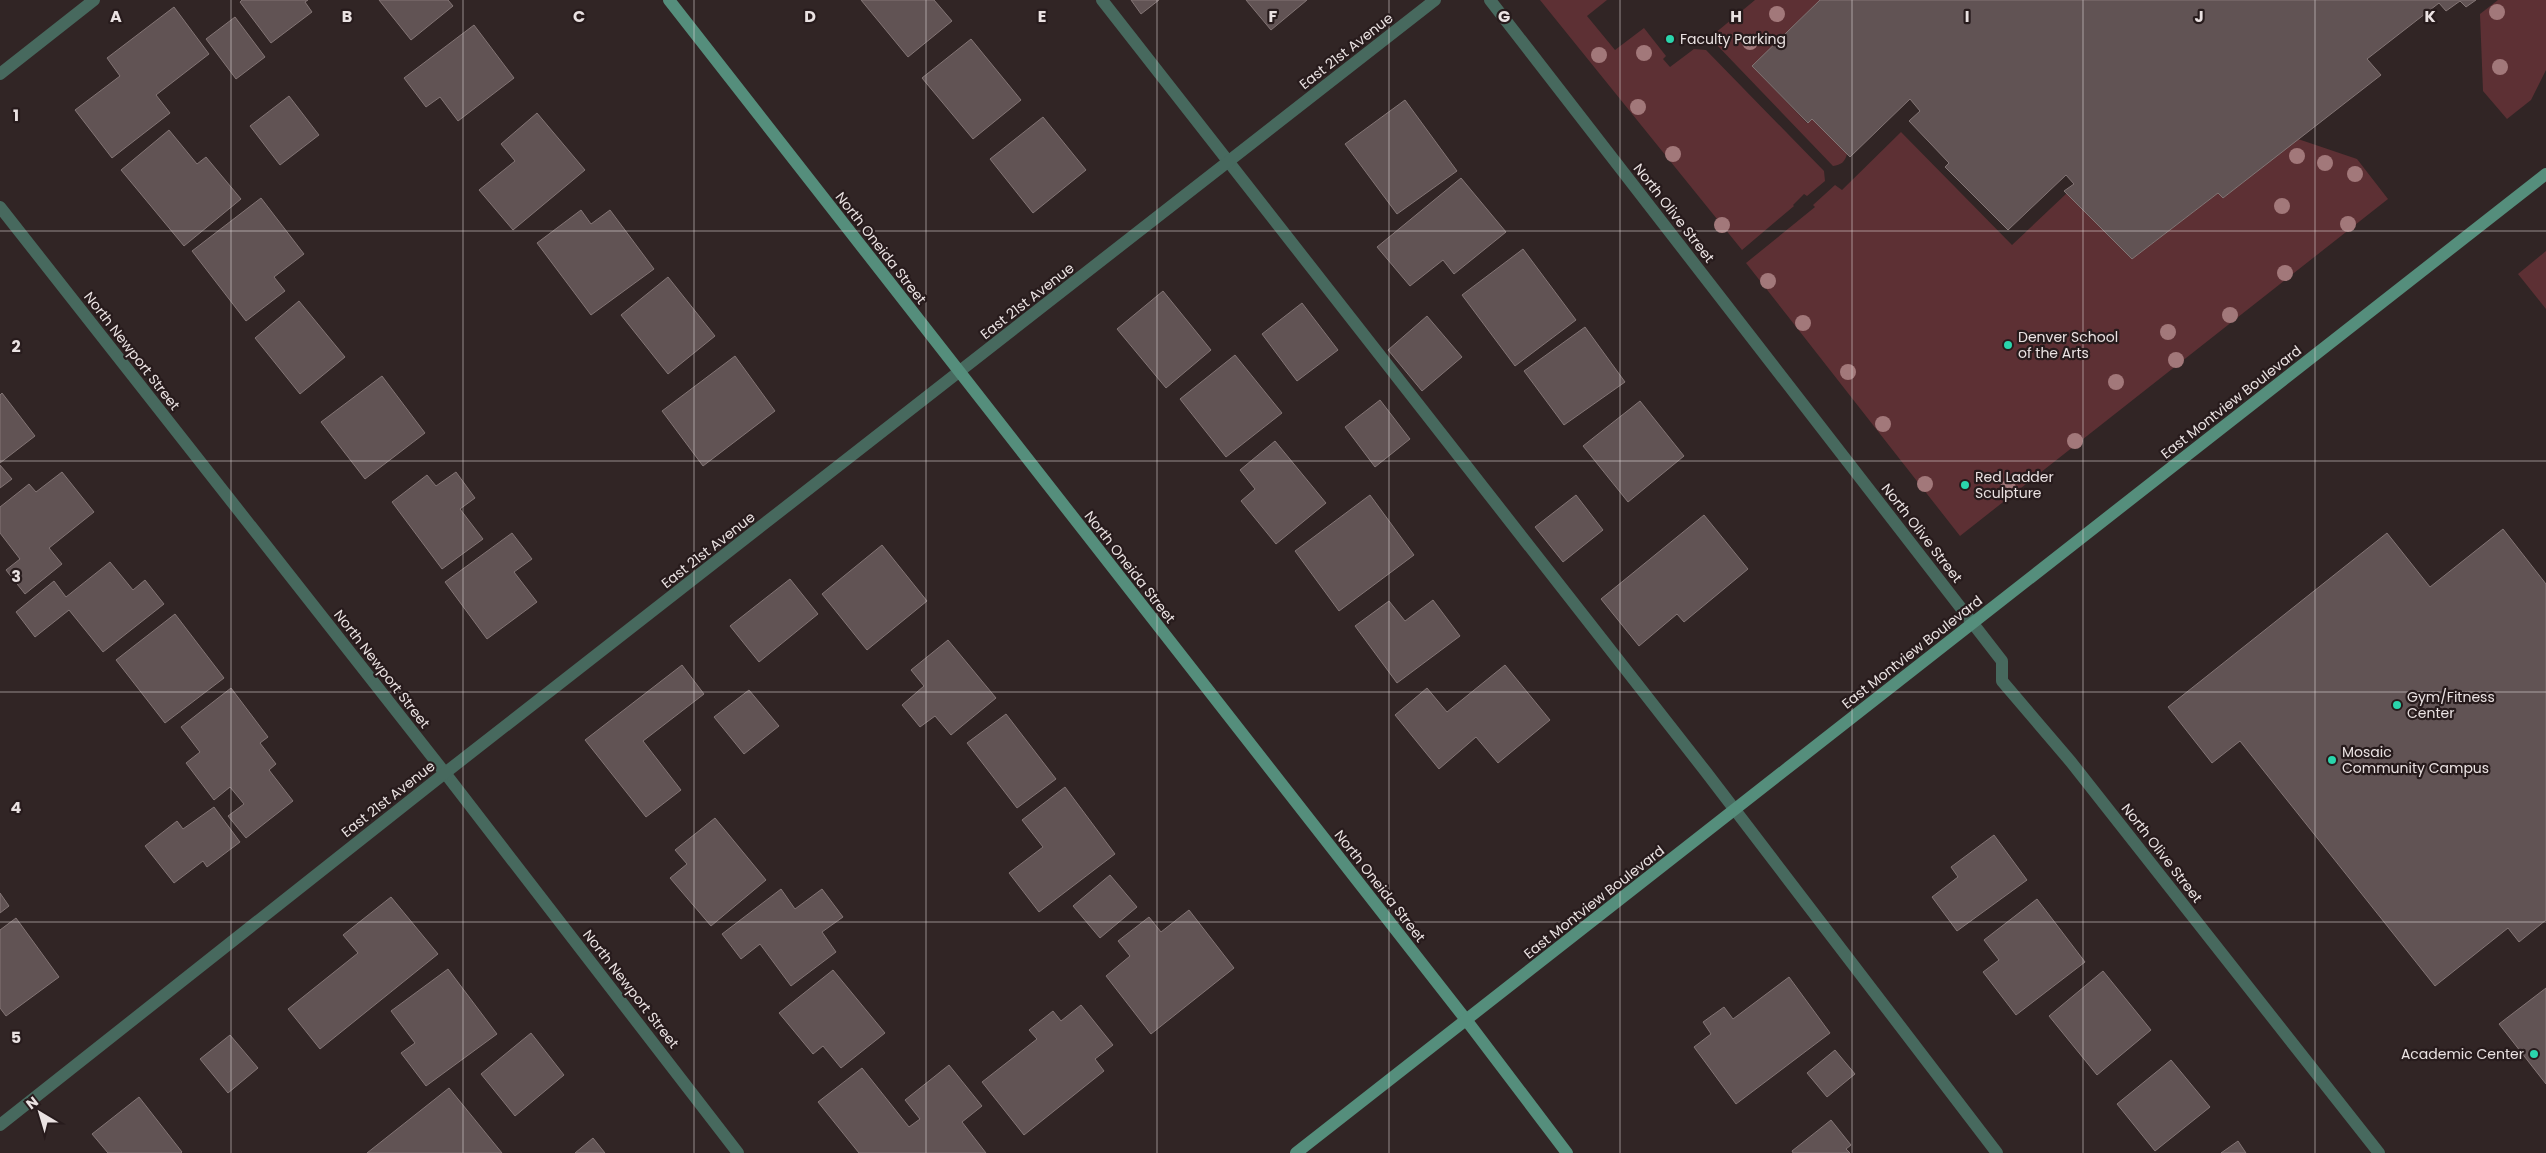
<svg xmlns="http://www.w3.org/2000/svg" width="2546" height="1153" font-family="Poppins,sans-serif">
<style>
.green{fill:#5d3034}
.building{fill:#615354;stroke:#837575}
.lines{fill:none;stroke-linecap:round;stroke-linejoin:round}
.lane{stroke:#47695e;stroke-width:12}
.street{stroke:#47695e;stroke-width:12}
.secondary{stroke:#558e7c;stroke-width:12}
.tree{fill:#a2787a}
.grid{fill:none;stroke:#eae2e2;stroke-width:1;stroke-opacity:0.55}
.poi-dot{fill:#2ad5ac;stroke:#271b1c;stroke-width:2}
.labels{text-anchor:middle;stroke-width:4.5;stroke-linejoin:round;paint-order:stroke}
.poi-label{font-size:14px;fill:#eae2e2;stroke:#271b1c;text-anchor:start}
.street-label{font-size:14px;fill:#eae2e2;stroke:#271b1c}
.grid-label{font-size:16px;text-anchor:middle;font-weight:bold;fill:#eae2e2;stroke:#271b1c;stroke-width:4.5;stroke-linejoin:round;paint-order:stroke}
</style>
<rect width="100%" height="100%" fill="#312525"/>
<g class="green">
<polygon points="1540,0 1607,0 1587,16 1615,50 1644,28 1666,56 1663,59 1670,67 1694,49 1706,50 1824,171 1825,181 1807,196 1804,194 1793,205 1794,206 1742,250"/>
<path d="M1755 0H1820L1752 66 1807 123 1812 119 1847 154C1845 162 1841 165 1833 166L1714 42V34Z"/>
<polygon points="2498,0 2546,0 2546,70 2531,100 2507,119 2483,91 2480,14"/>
<polygon points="1901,132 2012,245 2067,193 2132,259 2218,193 2223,198 2298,139 2357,159 2388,199 1960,536 1746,263 1815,207 1813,205 1835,185 1842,190"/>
<polygon points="2546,251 2546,309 2518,274"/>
</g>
<g class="building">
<polygon points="242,0 308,0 305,2 312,12 271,43 240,2"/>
<polygon points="379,0 448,0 453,6 411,40"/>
<polygon points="861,0 934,0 952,21 908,57"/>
<polygon points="1131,0 1159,0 1141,14"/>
<polygon points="1246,0 1307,0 1271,30"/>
<polygon points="1820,0 2476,0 2466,7 2460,1 2446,11 2439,3 2367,59 2381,75 2223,198 2218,193 2132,259 2064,191 2074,184 2066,175 2008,230 1945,167 1949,163 1909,121 1920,111 1910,99 1850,157 1812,119 1808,123 1752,66"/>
<polygon points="174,7 209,54 156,95 170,113 112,158 75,110 120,76 107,58"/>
<polygon points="235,17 265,57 236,79 206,39"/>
<polygon points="474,25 514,78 458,121 440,97 426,107 404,78"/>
<polygon points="971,39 1021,100 973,139 922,78"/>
<polygon points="289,96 319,135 280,165 250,126"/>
<polygon points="1405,100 1457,171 1397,214 1345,144"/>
<polygon points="537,113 585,170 513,230 479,190 515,161 501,144"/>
<polygon points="1043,117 1086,170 1033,213 990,159"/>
<polygon points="169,130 197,164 206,157 241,199 184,246 121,170"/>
<polygon points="1461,178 1506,232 1454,274 1443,260 1410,286 1377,247"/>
<polygon points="261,198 304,254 274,277 285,291 246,321 192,251"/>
<polygon points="581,210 591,224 610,210 654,269 591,315 537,243"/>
<polygon points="1523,249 1576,320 1515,366 1462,295"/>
<polygon points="668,277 715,336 668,374 621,315"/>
<polygon points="1163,291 1211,350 1166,388 1117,329"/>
<polygon points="299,301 345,357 300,394 255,338"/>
<polygon points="1302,303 1338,350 1297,381 1262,334"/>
<polygon points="1427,316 1462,357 1422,391 1388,350"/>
<polygon points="1585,327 1625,382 1564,425 1524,371"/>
<polygon points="1235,355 1282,413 1226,457 1180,399"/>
<polygon points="735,356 775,411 703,466 662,411"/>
<polygon points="382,376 425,433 365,479 321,422"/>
<polygon points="2,393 35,436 0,463 0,395"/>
<polygon points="1380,400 1410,439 1375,467 1345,427"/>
<polygon points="1640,401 1684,456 1628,502 1583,446"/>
<polygon points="1275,441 1326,503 1276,544 1241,501 1255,489 1240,470"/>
<polygon points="0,465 12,479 0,488"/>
<polygon points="62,472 94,512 49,548 62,564 25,594 6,570 20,559 0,533 0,507 29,484 36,492"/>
<polygon points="456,472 475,498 460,509 483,539 442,569 392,502 427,475 436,486"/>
<polygon points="1370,495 1414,555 1339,611 1295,551"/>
<polygon points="1576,495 1603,530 1563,562 1535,527"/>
<polygon points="1704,515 1748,569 1684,622 1677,614 1639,646 1601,599"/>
<polygon points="2503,529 2546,584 2546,920 2519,942 2508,928 2435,986 2240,741 2212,763 2168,707 2387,533 2430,587"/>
<polygon points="512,533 532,559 514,572 537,602 487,639 445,582"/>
<polygon points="882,545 927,601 867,650 822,594"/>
<polygon points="110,562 133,590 145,580 164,604 103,652 69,610 35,637 16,612 54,581 66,597"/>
<polygon points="790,579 818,614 759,662 730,626"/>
<polygon points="1433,600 1460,636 1397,683 1355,626 1389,601 1405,621"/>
<polygon points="175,614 224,678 165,723 116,660"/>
<polygon points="948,640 996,698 951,735 935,716 920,727 902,705 924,686 911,670"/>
<polygon points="682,665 704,694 643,741 681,790 646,817 585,740"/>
<polygon points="1505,665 1550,720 1498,763 1476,737 1439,769 1395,715 1427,688 1447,712"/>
<polygon points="231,688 268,737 260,743 276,764 269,770 293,801 246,838 228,816 244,804 230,787 214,800 186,763 200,752 181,727"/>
<polygon points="749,690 779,726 744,754 714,717"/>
<polygon points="1006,714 1056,779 1017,808 967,743"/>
<polygon points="1065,787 1115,854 1039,912 1009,873 1043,847 1022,820"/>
<polygon points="214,807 240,842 207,867 203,861 174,883 145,846 177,821 183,829"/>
<polygon points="715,818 766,880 711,926 670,878 687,864 675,850"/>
<polygon points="1994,835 2027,880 1957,931 1932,897 1958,877 1951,867"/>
<polygon points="1110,875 1137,907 1100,938 1073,906"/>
<polygon points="781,889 795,909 822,889 843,917 822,932 836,952 791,986 760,944 741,959 722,934"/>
<polygon points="0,893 9,906 0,913"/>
<polygon points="391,897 438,954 320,1049 288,1009 358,953 343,935"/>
<polygon points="2037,899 2085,962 2016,1015 1983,972 1999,960 1984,940"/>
<polygon points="1189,910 1234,968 1151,1034 1106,976 1130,956 1118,941 1149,917 1161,932"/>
<polygon points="16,918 59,977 6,1016 0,1008 0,930"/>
<polygon points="448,969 497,1034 426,1086 401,1053 415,1043 391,1011"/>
<polygon points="833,970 885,1033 841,1068 823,1046 813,1054 779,1013"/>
<polygon points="2103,971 2151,1030 2097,1075 2049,1016"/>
<polygon points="1789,977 1830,1033 1736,1104 1694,1047 1711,1034 1703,1022 1724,1007 1733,1019"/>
<polygon points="2546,988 2546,1084 2499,1024"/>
<polygon points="1081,1005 1113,1045 1095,1059 1104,1071 1024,1135 982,1082 1037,1039 1029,1030 1053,1011 1061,1021"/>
<polygon points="531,1033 564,1075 515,1116 481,1074"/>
<polygon points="230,1035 258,1068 228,1093 200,1059"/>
<polygon points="1835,1050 1855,1074 1827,1097 1807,1073"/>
<polygon points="2171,1060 2210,1107 2155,1151 2117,1104"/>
<polygon points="949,1065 982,1106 962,1122 986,1153 859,1153 818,1102 862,1068 909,1127 920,1119 905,1100"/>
<polygon points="449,1088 502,1153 367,1153"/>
<polygon points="139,1097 182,1152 181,1153 108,1153 92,1134"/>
<polygon points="1831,1120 1851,1145 1846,1149 1850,1153 1793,1153 1792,1151"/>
<polygon points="593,1138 605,1153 575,1153"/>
<polygon points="2238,1141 2246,1153 2221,1153"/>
</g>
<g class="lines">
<polyline class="lane" points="1102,0 1706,772 1997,1153"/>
<g class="street">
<polyline points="1490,0 2002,661 2002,681 2071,762 2379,1153"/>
<polyline points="0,74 94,0"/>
<polyline points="0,207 445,773 738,1153"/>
<polyline points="0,1125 445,773 1435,0"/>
</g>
<g class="secondary">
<polyline points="669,0 1467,1021 1567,1153"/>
<polyline points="1296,1153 2546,174"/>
</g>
</g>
<g class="tree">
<circle cx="2497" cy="12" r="8"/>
<circle cx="1777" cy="14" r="8"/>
<circle cx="1750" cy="42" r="8"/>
<circle cx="1644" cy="53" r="8"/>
<circle cx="1599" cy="55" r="8"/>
<circle cx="2500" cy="67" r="8"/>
<circle cx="1638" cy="107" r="8"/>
<circle cx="1673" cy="154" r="8"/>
<circle cx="2297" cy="156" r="8"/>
<circle cx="2325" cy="163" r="8"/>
<circle cx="2355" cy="174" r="8"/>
<circle cx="2282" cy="206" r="8"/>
<circle cx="2348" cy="224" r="8"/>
<circle cx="1722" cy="225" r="8"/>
<circle cx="2285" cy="273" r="8"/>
<circle cx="1768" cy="281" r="8"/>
<circle cx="2230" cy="315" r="8"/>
<circle cx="1803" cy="323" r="8"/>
<circle cx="2168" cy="332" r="8"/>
<circle cx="2176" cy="360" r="8"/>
<circle cx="1848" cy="372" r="8"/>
<circle cx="2116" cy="382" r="8"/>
<circle cx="1883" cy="424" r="8"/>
<circle cx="2075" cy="441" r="8"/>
<circle cx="1925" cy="484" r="8"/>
<circle cx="2008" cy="488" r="8"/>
</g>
<path class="grid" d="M231 0V1153M463 0V1153M694 0V1153M926 0V1153M1157 0V1153M1389 0V1153M1620 0V1153M1852 0V1153M2083 0V1153M2315 0V1153M0 231H2546M0 461H2546M0 692H2546M0 922H2546"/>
<g class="poi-dot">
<circle cx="1670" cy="39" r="5"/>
<circle cx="2008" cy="345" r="5"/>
<circle cx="1965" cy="485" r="5"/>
<circle cx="2397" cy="705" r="5"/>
<circle cx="2332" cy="760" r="5"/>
<circle cx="2534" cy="1054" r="5"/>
</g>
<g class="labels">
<g class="poi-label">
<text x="1680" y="44">Faculty Parking</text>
<text x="2018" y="342">Denver School<tspan x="2018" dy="16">of the Arts</tspan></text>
<text x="1975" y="482">Red Ladder<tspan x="1975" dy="16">Sculpture</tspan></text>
<text x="2407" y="702">Gym/Fitness<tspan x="2407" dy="16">Center</tspan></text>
<text x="2342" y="757">Mosaic<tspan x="2342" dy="16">Community Campus</tspan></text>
<text x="2524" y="1059" text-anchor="end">Academic Center</text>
</g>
<g class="street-label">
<text transform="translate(1346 51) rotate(-38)" y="5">East 21st Avenue</text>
<text transform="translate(1674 213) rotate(52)" y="5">North Olive Street</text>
<text transform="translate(881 248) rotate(52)" y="5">North Oneida Street</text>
<text transform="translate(1027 301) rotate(-38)" y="5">East 21st Avenue</text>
<text transform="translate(132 351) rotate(52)" y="5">North Newport Street</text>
<text transform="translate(2231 402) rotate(-38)" y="5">East Montview Boulevard</text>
<text transform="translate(1922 533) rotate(52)" y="5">North Olive Street</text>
<text transform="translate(708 550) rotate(-38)" y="5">East 21st Avenue</text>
<text transform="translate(1130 567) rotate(52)" y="5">North Oneida Street</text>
<text transform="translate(1912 652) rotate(-38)" y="5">East Montview Boulevard</text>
<text transform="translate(382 669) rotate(52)" y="5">North Newport Street</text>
<text transform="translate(388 799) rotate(-38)" y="5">East 21st Avenue</text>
<text transform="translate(2162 853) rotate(52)" y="5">North Olive Street</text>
<text transform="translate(1380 886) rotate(52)" y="5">North Oneida Street</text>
<text transform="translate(1594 902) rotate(-38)" y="5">East Montview Boulevard</text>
<text transform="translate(631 989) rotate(52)" y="5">North Newport Street</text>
</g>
</g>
<g class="grid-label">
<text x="116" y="22">A</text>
<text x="347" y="22">B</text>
<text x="579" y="22">C</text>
<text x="810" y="22">D</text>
<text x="1042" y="22">E</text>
<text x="1273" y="22">F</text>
<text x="1504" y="22">G</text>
<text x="1736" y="22">H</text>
<text x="1967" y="22">I</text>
<text x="2199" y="22">J</text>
<text x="2430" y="22">K</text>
<text x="16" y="121">1</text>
<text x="16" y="352">2</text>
<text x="16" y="582">3</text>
<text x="16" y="813">4</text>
<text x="16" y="1043">5</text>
</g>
<g transform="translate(40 1113) rotate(322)" stroke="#271b1c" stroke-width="4" paint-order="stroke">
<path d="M0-4L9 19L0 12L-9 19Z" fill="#eae2e2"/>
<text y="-8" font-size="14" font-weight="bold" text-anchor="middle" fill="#eae2e2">N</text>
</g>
</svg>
